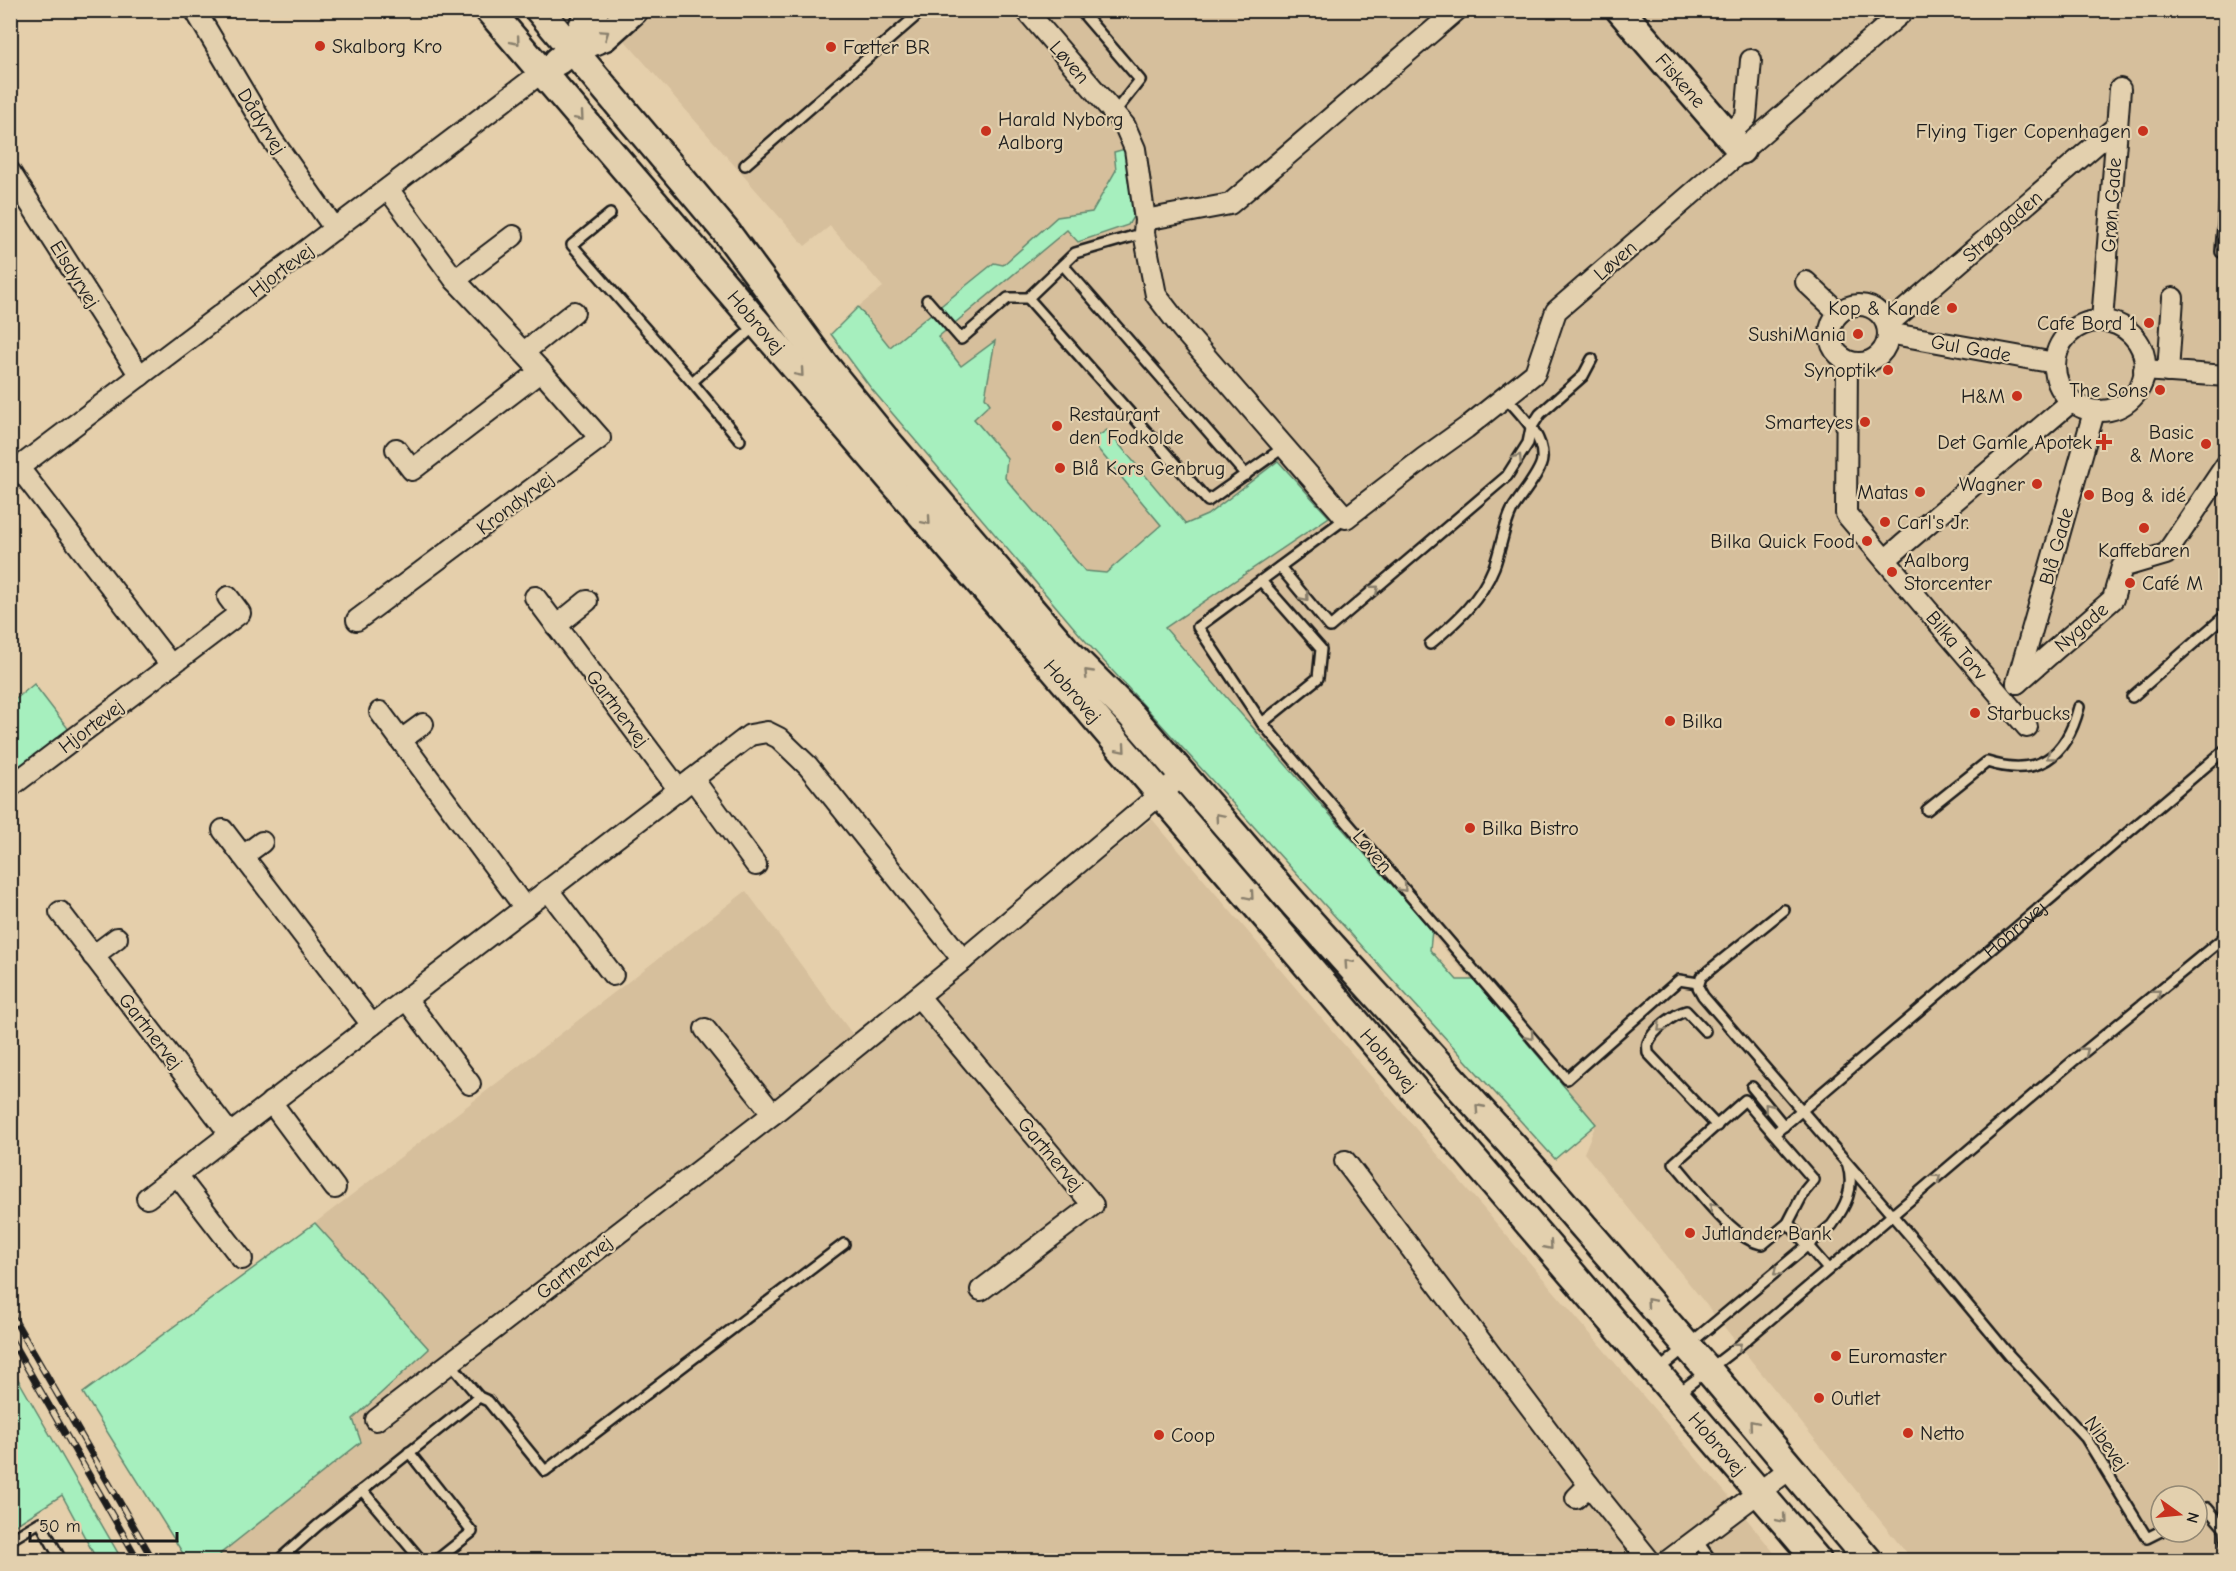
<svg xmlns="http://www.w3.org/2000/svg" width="2236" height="1571" font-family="'Comic Neue',sans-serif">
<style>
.built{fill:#d6bf9c;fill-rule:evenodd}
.green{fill:#a6efbe;stroke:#61866d;stroke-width:1.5}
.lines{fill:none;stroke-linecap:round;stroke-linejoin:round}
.lane-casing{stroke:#1c1c1c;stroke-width:14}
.street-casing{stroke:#1c1c1c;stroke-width:24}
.secondary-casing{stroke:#1c1c1c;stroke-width:32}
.lane{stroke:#e3d0ae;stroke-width:9}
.street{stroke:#e3d0ae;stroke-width:20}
.secondary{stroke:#e3d0ae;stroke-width:27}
.rail-casing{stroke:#1c1c1c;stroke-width:7}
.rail{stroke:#e3d0ae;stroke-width:4.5;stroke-dasharray:14;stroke-linecap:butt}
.oneway{stroke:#897f6c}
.poi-dot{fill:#c8321e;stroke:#e3d0ae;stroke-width:2}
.labels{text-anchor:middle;stroke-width:4.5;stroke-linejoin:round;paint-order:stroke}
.poi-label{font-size:20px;fill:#1c1c1c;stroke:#e3d0ae;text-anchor:start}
.street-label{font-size:20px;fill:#1c1c1c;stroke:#e3d0ae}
</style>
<rect width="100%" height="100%" fill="#e5cfab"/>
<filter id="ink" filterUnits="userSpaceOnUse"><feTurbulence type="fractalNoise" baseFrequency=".0167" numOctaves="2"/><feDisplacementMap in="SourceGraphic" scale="12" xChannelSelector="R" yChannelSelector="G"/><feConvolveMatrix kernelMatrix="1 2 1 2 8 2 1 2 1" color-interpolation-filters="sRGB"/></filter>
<g filter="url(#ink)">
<g class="built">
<path d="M599 11H2225V1560H1912L1584 1153 1596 1124 1165 628 1088 585 858 307 883 287 830 226 805 246ZM2161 1496H2197V1532H2161Z"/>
<polygon points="1152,819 1724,1491 1780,1560 224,1560 220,1554 361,1442 352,1419 429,1349 315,1223 746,891 865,1051"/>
</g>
<g class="green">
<polygon points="1125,149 1133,217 1128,225 1078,242 1067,230 938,337 961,366 995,341 985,397 990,404 974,419 1007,458 1005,478 1085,571 1106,573 1161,525 1093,443 1094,439 1107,430 1186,524 1207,515 1278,461 1329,517 1165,628 1432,930 1430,950 1457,980 1474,980 1596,1124 1555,1159 1081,636 870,387 831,334 858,307 890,347 994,263 1003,265 1057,217 1092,212 1116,170 1114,152"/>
<polygon points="34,684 70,731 11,778 11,703"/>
<polygon points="315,1223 429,1349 353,1419 361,1442 220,1554 224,1560 187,1560 83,1393"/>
<polygon points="11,1367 122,1560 97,1560 62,1495 11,1528"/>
</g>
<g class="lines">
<g class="lane-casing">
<g id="lane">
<polyline points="1080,10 1140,80 1114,113"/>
<polyline points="745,165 923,10"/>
<polyline points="610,214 572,245 692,382"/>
<polyline points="1144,233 1075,253 1028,298 1208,501 1284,447"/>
<polyline points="2221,252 2226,187"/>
<polyline points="1063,265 1246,475"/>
<polyline points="927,300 961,339 1008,298 1028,298"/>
<polyline points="740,440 692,382 756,325"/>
<polyline points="1346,518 1198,627 1262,723 1567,1079 1679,980 1698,983"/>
<polyline points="1280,567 1330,627 1507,476 1528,443 1531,428 1540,414 1583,376 1592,359"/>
<polyline points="1261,581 1321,649 1318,678 1262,723"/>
<path d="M1430 644C1456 622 1481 600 1494 567 1501 549 1503 528 1512 510 1519 498 1542 471 1542 459 1544 435 1520 414 1506 397"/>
<polyline points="2132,697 2226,615"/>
<path d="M1927 810 1987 762C2038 778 2066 757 2079 707"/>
<polyline points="1784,910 1701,977 1698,987 1703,996 1917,1244 2010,1356 2086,1438 2147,1538 2161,1531"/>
<path d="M1705 1031 1686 1011C1674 1014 1653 1030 1648 1043 1647 1046 1648 1049 1648 1053L1717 1126"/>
<polyline points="1752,1087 1784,1126"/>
<path id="s1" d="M1774 1134 1814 1180 1804 1192 1788 1223 1763 1244C1733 1241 1694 1185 1674 1163L1745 1100 1774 1134 2226 749"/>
<polyline points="1788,1223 1828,1269"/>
<polyline points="450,1363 479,1397 488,1401 545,1471 844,1244"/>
<path d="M1657 1371 1832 1225C1845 1207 1855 1189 1848 1166"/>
<polyline points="1677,1394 1734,1350 2072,1062 2226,936"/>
<polyline points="409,1452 472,1532 437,1560"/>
<polyline points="362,1490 421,1560"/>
<polyline points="2197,1513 2207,1508 2225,1529 2226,1544"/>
<polyline points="1696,1539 1711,1560"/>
<polyline points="10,1540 40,1522 61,1560"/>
<polyline points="279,1560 317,1526 479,1397"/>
</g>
</g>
<g class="street-casing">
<g id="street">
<polyline points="195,10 271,138 335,229"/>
<polyline points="1026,10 1125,126 1135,149 1145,220 1144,233 1156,295 1182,329 1346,518 1424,458 1466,428 1535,373 1556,311 1905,10"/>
<polyline points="1728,135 1746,118 1751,60"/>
<polyline points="10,172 140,376"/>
<polyline points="1145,220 1230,204 1457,10"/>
<polyline points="455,280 513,236"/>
<polyline points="1806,282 1839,313"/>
<circle cx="1859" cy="334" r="29"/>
<polyline points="2102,321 2120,89"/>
<circle cx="2100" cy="366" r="45"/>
<polyline points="1887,325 2117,126"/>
<polyline points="1888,333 2055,363"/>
<polyline points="524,352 574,312"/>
<polyline points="1847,361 1846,514 2027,727"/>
<polyline points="2144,370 2226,376"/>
<polyline points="2168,372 2173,298"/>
<polyline points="396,449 412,470 541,371"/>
<polyline points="19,468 171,665"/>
<polyline points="10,474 542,72"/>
<polyline points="1885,560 2072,401"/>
<polyline points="535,597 679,790"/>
<polyline points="357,620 600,438 541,371 455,280 388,189"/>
<polyline points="556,626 587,601"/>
<polyline points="2017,683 2113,599 2122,567 2166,554 2226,465"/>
<polyline points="2017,683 2094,412 2097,411"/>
<polyline points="380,712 525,908"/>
<polyline points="401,740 423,724"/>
<polyline points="693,779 756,865"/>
<polyline points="10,787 240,613 228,597"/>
<polyline points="223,830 372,1025"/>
<polyline points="243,856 262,842"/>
<polyline points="548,890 613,975"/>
<polyline points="60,912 230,1134"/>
<polyline points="93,956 117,938"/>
<polyline points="919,997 1093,1205 981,1290"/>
<polyline points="406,999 470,1084"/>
<polyline points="705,1029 773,1114"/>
<polyline points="271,1102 335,1188"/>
<polyline points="1345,1161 1589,1485 1649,1560"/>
<polyline points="177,1175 242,1259"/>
<polyline points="147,1198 750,735 767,732 779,738 808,766 963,960"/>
<polyline points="376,1420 773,1114 963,960 1183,775"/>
<polyline points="1576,1498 1589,1485"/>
<polyline points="1669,1560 1791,1468"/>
</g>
</g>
<g class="secondary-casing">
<g id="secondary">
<path id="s2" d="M489 10 1817 1560"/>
<polyline points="539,10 727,233 824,364 885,439 1065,649 1131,715 1294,904 1539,1175 1709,1371 1868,1560"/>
<path id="s3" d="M1620 10 1741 150"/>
<polyline points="572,50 587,17 595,10"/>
<polyline points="558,61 572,50 604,37 634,10"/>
</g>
</g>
<use href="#lane" class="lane"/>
<use href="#street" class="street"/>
<use href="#secondary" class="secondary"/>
<g class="rail-casing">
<g id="rail">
<polyline points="10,1312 153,1560"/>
<polyline points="10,1338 138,1560"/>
</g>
</g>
<use href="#rail" class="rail"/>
</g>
<defs><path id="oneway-chevron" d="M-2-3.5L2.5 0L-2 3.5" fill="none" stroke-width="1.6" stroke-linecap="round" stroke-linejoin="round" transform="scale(1.5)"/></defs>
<g class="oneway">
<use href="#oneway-chevron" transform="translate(605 34) rotate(-34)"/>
<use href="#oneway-chevron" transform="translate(516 41) rotate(50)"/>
<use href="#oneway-chevron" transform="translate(580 117) rotate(49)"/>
<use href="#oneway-chevron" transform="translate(800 373) rotate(49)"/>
<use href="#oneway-chevron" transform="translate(1518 458) rotate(-57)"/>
<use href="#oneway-chevron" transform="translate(927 521) rotate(49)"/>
<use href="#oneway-chevron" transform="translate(1375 589) rotate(-40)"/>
<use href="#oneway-chevron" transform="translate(1305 597) rotate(50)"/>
<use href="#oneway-chevron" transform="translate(1088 673) rotate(-134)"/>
<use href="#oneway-chevron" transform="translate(1122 749) rotate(49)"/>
<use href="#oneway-chevron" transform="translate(2050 756) rotate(144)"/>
<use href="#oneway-chevron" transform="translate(1219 817) rotate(-131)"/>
<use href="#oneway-chevron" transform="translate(1403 888) rotate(49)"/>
<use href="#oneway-chevron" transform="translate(1250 896) rotate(49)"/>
<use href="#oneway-chevron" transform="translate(1348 963) rotate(-132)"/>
<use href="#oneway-chevron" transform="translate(2157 993) rotate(-40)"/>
<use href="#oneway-chevron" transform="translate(1661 1028) rotate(136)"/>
<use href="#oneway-chevron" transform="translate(1530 1036) rotate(49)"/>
<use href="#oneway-chevron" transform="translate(2085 1051) rotate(-39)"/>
<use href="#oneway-chevron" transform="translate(1768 1107) rotate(-129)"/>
<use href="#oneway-chevron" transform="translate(1479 1108) rotate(-132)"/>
<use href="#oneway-chevron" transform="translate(1937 1178) rotate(-40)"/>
<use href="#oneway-chevron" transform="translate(1713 1207) rotate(-131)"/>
<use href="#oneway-chevron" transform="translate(1549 1246) rotate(49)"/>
<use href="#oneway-chevron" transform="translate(1777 1272) rotate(140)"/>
<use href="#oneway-chevron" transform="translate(1650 1302) rotate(-131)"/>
<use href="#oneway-chevron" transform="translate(1738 1346) rotate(-40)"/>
<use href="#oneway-chevron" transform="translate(1753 1424) rotate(-130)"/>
<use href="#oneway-chevron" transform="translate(1782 1519) rotate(50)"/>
</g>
</g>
<g class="poi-dot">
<circle cx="320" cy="46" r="6"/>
<circle cx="831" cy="47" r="6"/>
<circle cx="986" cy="131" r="6"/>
<circle cx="2143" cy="131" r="6"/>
<circle cx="1952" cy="308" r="6"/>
<circle cx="2149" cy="323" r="6"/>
<circle cx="1858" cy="334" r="6"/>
<circle cx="1888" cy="370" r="6"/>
<circle cx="2160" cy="390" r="6"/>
<circle cx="2017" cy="396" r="6"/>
<circle cx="1865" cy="422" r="6"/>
<circle cx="1057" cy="426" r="6"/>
<path d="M2101 433h6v6h6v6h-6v6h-6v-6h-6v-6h6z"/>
<circle cx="2206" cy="444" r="6"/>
<circle cx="1060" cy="468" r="6"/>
<circle cx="2037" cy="484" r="6"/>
<circle cx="1920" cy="492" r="6"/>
<circle cx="2089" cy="495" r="6"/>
<circle cx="1885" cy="522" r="6"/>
<circle cx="2144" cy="528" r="6"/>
<circle cx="1867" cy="541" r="6"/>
<circle cx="1892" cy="572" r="6"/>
<circle cx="2130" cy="583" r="6"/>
<circle cx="1975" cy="713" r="6"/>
<circle cx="1670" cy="721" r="6"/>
<circle cx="1470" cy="828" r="6"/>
<circle cx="1690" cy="1233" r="6"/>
<circle cx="1836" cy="1356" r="6"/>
<circle cx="1819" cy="1398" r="6"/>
<circle cx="1908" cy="1433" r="6"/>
<circle cx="1159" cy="1435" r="6"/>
</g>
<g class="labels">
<g class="poi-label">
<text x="332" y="53">Skalborg Kro</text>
<text x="843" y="54">Fætter BR</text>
<text x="998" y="126">Harald Nyborg<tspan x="998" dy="23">Aalborg</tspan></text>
<text x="2131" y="138" text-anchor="end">Flying Tiger Copenhagen</text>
<text x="1940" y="315" text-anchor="end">Kop &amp; Kande</text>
<text x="2137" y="330" text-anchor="end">Cafe Bord 1</text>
<text x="1846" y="341" text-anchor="end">SushiMania</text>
<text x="1876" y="377" text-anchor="end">Synoptik</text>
<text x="2148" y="397" text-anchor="end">The Sons</text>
<text x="2005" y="403" text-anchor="end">H&amp;M</text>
<text x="1069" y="421">Restaurant<tspan x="1069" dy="23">den Fodkolde</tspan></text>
<text x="1853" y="429" text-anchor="end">Smarteyes</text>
<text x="2194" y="439" text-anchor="end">Basic<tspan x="2194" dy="23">&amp; More</tspan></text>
<text x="2092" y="449" text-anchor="end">Det Gamle Apotek</text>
<text x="1072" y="475">Blå Kors Genbrug</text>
<text x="2025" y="491" text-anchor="end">Wagner</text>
<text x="1908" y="499" text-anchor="end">Matas</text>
<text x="2101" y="502">Bog &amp; idé</text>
<text x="1897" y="529">Carl's Jr.</text>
<text x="1855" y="548" text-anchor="end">Bilka Quick Food</text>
<text x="2144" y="557" text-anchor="middle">Kaffebaren</text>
<text x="1904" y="567">Aalborg<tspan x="1904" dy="23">Storcenter</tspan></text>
<text x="2142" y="590">Café M</text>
<text x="1987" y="720">Starbucks</text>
<text x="1682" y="728">Bilka</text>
<text x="1482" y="835">Bilka Bistro</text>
<text x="1702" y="1240">Jutlander Bank</text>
<text x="1848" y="1363">Euromaster</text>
<text x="1831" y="1405">Outlet</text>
<text x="1920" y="1440">Netto</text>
<text x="1171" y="1442">Coop</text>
</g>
<g class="street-label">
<text transform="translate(1070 62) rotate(49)" y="7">Løven</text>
<text dy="7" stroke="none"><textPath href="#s3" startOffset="93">Fiskene</textPath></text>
<text transform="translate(262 121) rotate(58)" y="7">Dådyrvej</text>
<text transform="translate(2111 205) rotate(-86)" y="7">Grøn Gade</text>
<text transform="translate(2002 226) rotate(-41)" y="7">Strøggaden</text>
<text transform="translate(1615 260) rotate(-41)" y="7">Løven</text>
<text transform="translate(281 270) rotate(-37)" y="7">Hjortevej</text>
<text transform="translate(75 274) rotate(58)" y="7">Elsdyrvej</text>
<text dy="7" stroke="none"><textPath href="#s2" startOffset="411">Hobrovej</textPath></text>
<text transform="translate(1971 348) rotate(10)" y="7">Gul Gade</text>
<text transform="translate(515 503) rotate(-37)" y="7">Krondyrvej</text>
<text transform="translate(2056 546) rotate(-74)" y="7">Blå Gade</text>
<text transform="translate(2081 627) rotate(-41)" y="7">Nygade</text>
<text transform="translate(1957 645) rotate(50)" y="7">Bilka Torv</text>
<text dy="7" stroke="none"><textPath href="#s2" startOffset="897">Hobrovej</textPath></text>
<text transform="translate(618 708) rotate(53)" y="7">Gartnervej</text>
<text transform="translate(91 726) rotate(-37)" y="7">Hjortevej</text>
<text transform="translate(1373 851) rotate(50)" y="7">Løven</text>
<text dy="7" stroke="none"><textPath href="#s1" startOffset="722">Hobrovej</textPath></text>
<text transform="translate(151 1031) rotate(52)" y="7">Gartnervej</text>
<text dy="7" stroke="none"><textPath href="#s2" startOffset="1383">Hobrovej</textPath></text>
<text transform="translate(1051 1154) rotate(50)" y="7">Gartnervej</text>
<text transform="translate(574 1267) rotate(-38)" y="7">Gartnervej</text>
<text transform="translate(2107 1443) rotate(55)" y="7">Nibevej</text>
<text dy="7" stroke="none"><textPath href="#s2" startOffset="1888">Hobrovej</textPath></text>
</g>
</g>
<rect width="2236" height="1571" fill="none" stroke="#e3d0ae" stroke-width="36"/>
<rect x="18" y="18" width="2200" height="1535" fill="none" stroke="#1c1c1c" stroke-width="2" filter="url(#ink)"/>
<g transform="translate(2179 1514) rotate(105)"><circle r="28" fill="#e3d0ae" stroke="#938874" stroke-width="1.5"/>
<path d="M0-4.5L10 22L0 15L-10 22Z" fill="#c8321e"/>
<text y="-9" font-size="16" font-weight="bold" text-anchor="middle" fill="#1c1c1c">N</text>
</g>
<path d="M30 1532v9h147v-9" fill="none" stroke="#1c1c1c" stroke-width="3"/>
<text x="39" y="1532" font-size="18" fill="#1c1c1c" stroke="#e3d0ae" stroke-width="4.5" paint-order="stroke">50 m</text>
</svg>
